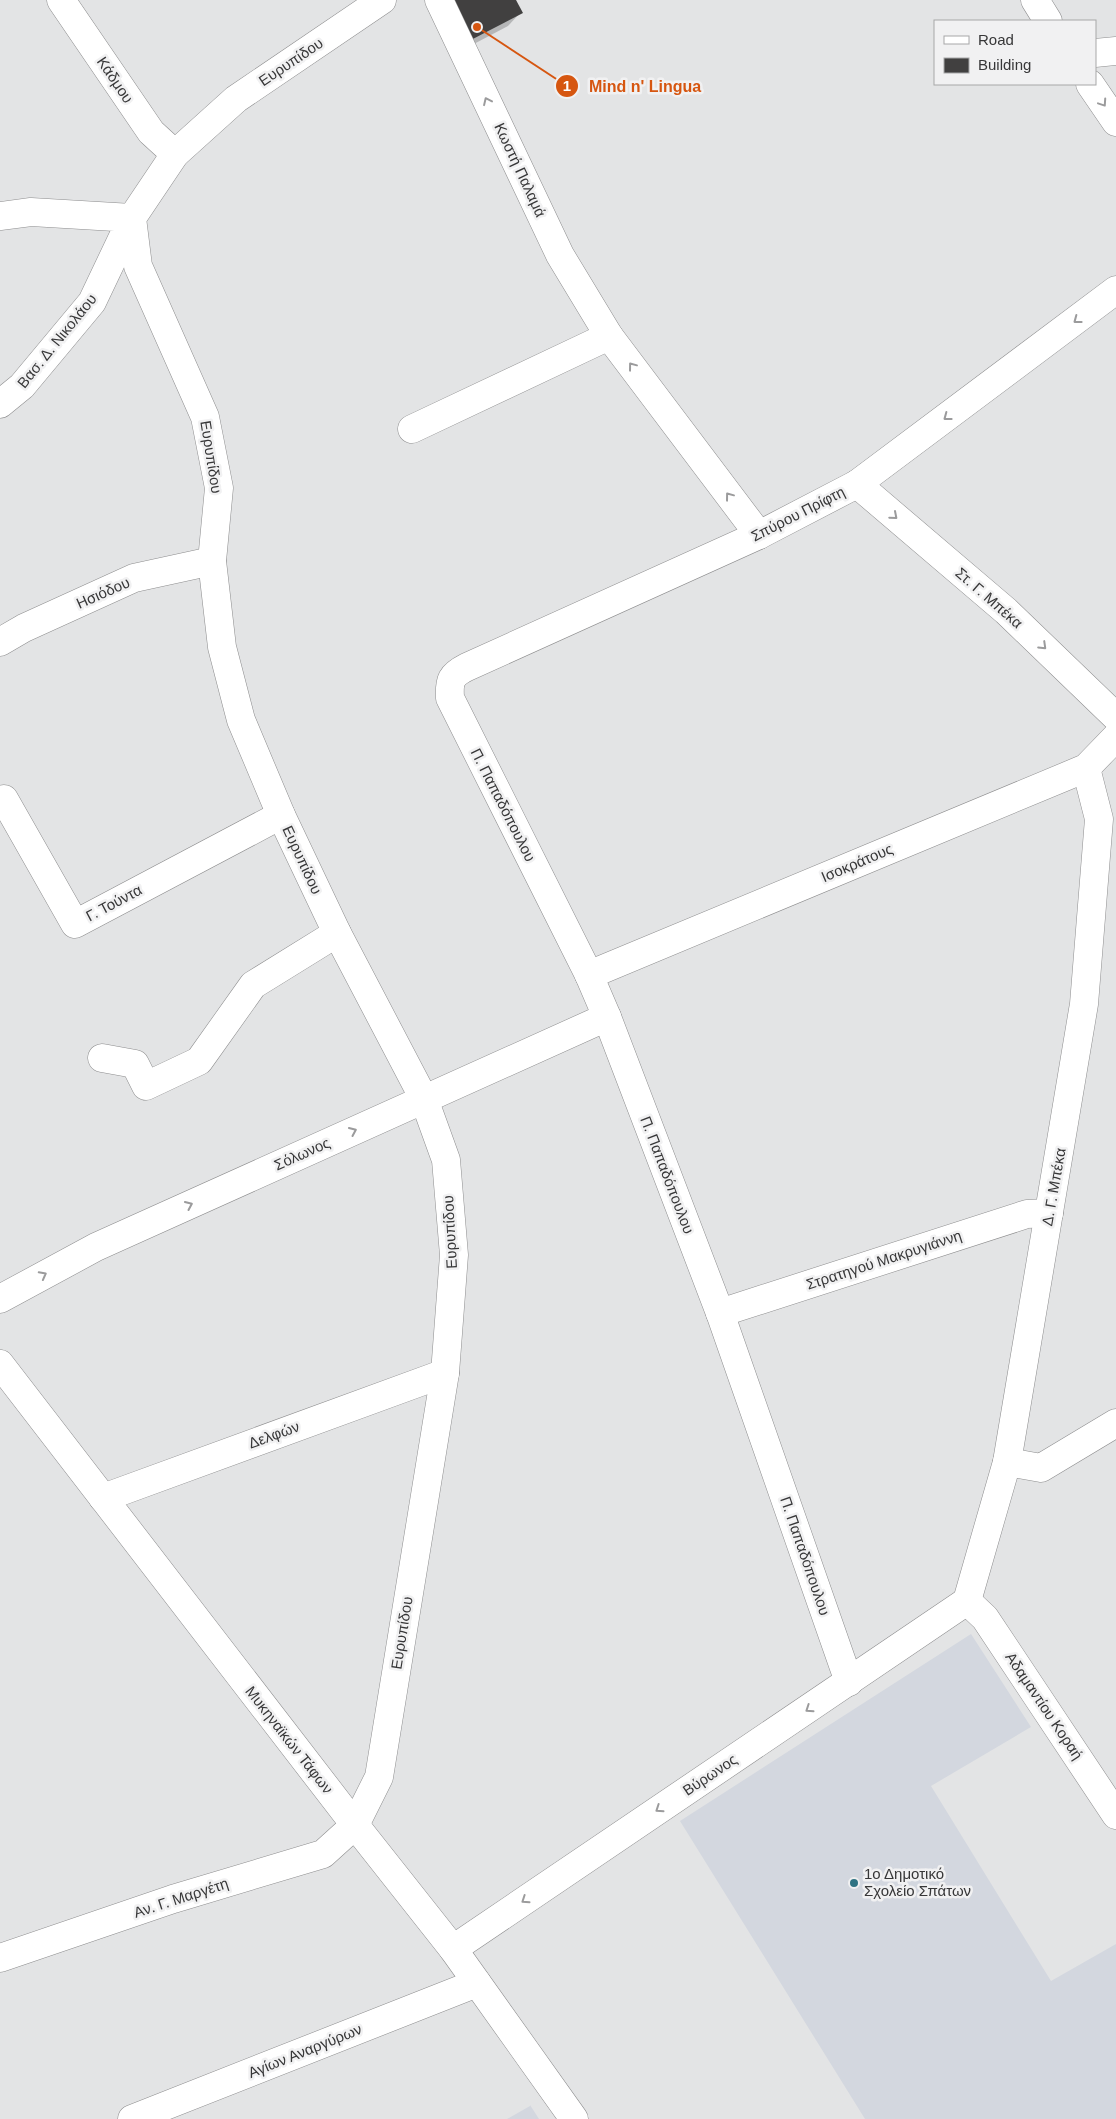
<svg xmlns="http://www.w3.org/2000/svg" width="1116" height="2119" font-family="Helvetica,sans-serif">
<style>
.built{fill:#d3d7df}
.shadow{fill:#0003}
.building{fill:#414040}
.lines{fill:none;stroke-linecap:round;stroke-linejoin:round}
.minor-casing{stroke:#8d8d8e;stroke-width:29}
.minor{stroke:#fff;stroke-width:28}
.oneway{stroke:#9b9b9c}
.poi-dot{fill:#2f7383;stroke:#f1f1f2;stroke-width:2}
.labels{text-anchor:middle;stroke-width:5;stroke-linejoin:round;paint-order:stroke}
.street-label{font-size:15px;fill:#373738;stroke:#f1f1f2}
.poi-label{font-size:15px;fill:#373738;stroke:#f1f1f2;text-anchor:start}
.leader{fill:none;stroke:#d65610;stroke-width:2}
.callout-dot{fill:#d65610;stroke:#f1f1f2;stroke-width:2}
.mark-label{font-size:15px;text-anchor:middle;font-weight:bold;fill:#fff}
.callout-label{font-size:16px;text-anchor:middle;font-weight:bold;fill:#d65610;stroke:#f1f1f2;stroke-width:5;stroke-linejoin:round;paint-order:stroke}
</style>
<rect width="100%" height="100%" fill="#e3e4e5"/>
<g class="built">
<polygon points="971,1634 1031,1727 931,1786 1051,1981 1116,1944 1116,2119 865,2119 680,1821"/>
<polygon points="530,2105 539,2119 507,2119 530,2106"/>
</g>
<polygon class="shadow" points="515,0 521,12 508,26 453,55"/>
<polygon class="building" points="447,0 516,0 523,13 467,42"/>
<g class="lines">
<g class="minor-casing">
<g id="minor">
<polyline points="61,0 151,132 175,154"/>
<polyline points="439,0 560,255 609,336 759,535"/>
<polyline points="1035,0 1048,21"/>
<polyline points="1095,53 1116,51"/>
<polyline points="1090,84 1116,122"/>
<polyline points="0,216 31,212 132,218 92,302 22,386 0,404"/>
<polyline points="412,429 609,336"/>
<polyline points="857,484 1006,611 1116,717"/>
<polyline points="0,642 24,628 134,578 212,561"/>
<polyline points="4,799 75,924 281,815"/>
<polyline points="589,975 1086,768 1116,737"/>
<polyline points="102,1058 135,1064 146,1086 199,1061 253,985 337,933"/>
<polyline points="0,1299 96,1247 607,1017"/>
<polyline points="720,1313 1027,1214 1049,1213"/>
<polyline points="0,1364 355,1825 453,1949 574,2119"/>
<polyline points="1007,1462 1041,1468 1116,1423"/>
<polyline points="103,1498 445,1373"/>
<polyline points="967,1601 1007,1462 1084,1004 1099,819 1086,768"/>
<polyline points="967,1601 985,1618 1116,1815"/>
<path d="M849 1682 720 1313 607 1017 589 975 450 698C449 680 451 675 467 667L759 535 857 484 1116 290"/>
<polyline points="453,1949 967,1601"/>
<polyline points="0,1958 173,1899 323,1854 355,1825 379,1777 445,1373 454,1255 446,1160 424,1099 337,933 281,815 241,720 222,647 212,561 219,488 205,417 138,266 132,218 175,154 236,99 382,0"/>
<polyline points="132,2119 477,1983"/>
</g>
</g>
<use href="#minor" class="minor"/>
</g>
<defs><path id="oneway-chevron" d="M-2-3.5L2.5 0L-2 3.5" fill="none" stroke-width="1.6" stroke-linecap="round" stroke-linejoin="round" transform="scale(1.25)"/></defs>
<g class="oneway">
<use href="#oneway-chevron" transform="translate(487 101) rotate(-115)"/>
<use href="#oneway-chevron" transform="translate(1103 103) rotate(56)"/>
<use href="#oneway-chevron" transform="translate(1077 320) rotate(143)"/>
<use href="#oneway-chevron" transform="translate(632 366) rotate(-127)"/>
<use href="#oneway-chevron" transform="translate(947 417) rotate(143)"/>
<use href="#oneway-chevron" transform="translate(729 496) rotate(-127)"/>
<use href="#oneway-chevron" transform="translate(894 516) rotate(41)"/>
<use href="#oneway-chevron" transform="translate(1043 646) rotate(44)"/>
<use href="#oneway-chevron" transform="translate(353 1131) rotate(-24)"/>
<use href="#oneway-chevron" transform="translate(189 1205) rotate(-24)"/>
<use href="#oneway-chevron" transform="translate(43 1275) rotate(-28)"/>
<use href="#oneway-chevron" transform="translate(809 1709) rotate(146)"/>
<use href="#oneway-chevron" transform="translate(659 1809) rotate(146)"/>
<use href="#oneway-chevron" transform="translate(525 1900) rotate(146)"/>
</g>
<circle class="poi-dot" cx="854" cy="1883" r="5"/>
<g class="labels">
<g class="street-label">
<text transform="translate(291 62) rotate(-34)" y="5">Ευρυπίδου</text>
<text transform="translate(115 80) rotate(56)" y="5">Κάδμου</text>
<text transform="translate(520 170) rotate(65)" y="5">Κωστή Παλαμά</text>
<text transform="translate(57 341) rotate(-51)" y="5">Βασ. Δ. Νικολάου</text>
<text transform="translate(211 457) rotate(81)" y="5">Ευρυπίδου</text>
<text transform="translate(798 514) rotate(-27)" y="5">Σπύρου Πρίφτη</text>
<text transform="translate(103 593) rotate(-24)" y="5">Ησιόδου</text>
<text transform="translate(989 598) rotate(41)" y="5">Στ. Γ. Μπέκα</text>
<text transform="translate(503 805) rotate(63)" y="5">Π. Παπαδόπουλου</text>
<text transform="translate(302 860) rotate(65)" y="5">Ευρυπίδου</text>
<text transform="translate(857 863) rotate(-23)" y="5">Ισοκράτους</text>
<text transform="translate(114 903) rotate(-28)" y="5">Γ. Τούντα</text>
<text transform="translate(302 1154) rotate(-24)" y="5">Σόλωνος</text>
<text transform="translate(667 1175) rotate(69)" y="5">Π. Παπαδόπουλου</text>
<text transform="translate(1054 1187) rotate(-80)" y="5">Δ. Γ. Μπέκα</text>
<text transform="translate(450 1232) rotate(-93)" y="5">Ευρυπίδου</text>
<text transform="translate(884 1260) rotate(-18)" y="5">Στρατηγού Μακρυγιάννη</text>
<text transform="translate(274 1435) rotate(-20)" y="5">Δελφών</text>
<text transform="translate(805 1556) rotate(71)" y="5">Π. Παπαδόπουλου</text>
<text transform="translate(402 1633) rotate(-81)" y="5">Ευρυπίδου</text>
<text transform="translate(1044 1706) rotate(56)" y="5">Αδαμαντίου Κοραή</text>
<text transform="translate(289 1740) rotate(52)" y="5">Μυκηναϊκών Τάφων</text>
<text transform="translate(710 1775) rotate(-34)" y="5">Βύρωνος</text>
<text transform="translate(181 1898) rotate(-18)" y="5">Αν. Γ. Μαργέτη</text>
<text transform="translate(305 2051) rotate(-22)" y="5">Αγίων Αναργύρων</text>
</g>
<g class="poi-label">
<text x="864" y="1879">1ο Δημοτικό<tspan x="864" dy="17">Σχολείο Σπάτων</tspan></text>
</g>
</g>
<path class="leader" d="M477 27L567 86"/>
<g class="callout-dot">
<circle cx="477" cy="27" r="5"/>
<circle cx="567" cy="86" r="12"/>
</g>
<g class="mark-label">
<text x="567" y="91">1</text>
</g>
<g class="callout-label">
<text x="645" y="92">Mind n' Lingua</text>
</g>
<rect x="934" y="20" width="162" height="65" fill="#f1f1f2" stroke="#a7a7a8"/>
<rect x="944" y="36" width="25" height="8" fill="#ffffff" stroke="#a7a7a8"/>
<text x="978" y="45" font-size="15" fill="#373738">Road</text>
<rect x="944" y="58" width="25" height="15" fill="#414040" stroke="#a7a7a8"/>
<text x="978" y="70" font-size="15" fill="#373738">Building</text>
</svg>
